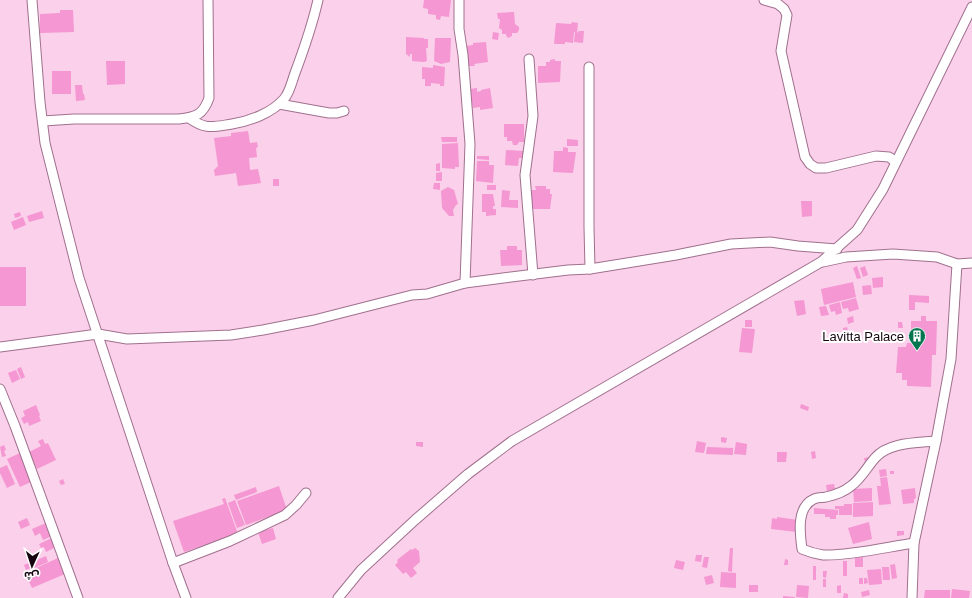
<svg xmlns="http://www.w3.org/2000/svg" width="972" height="598" font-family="Helvetica,'Noto Sans Arabic',sans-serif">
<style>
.building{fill:#f497d2}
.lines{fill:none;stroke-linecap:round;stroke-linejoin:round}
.minor-casing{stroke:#a0708e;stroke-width:11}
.minor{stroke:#fff;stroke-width:9}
.labels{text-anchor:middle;stroke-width:4;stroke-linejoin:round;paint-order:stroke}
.poi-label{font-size:13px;fill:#160510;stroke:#fff;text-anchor:end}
</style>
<rect width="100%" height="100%" fill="#fbd0ea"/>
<g class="building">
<polygon points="424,0 451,0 449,17 441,16 440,20 436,19 436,15 428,14 428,9 423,8"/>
<polygon points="60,10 73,10 74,32 40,33 40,14 60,13"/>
<polygon points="514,12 515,24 519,27 519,30 517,33 512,33 512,36 508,38 506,35 506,34 502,34 502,30 499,28 500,19 498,19 497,13"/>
<polygon points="572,22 578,23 577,33 579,31 584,31 583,43 574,42 575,32 574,32 573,43 565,42 565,44 554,44 556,23 571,24"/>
<polygon points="493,32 499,33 498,40 492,39"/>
<polygon points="406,37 424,38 424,39 428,39 428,48 426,48 427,61 424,62 412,61 412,54 410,54 410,57 406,54"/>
<polygon points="435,38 451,38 450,62 441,64 434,61"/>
<polygon points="486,42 488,62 474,64 475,66 469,66 466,46 473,45 473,43"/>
<polygon points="555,59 555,61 561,61 560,82 538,83 538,66 546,66 546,62 550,62 550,60"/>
<polygon points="106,61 125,61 125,84 107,85"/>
<polygon points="433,65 445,67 444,86 440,86 440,84 431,83 431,86 425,86 425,79 422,79 422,67 433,68"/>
<rect x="52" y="71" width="19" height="23"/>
<polygon points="75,85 82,85 83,94 84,94 85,100 76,101"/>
<polygon points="477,88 477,92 481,91 481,90 490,88 493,108 480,110 480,107 473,108 470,89"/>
<polygon points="504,124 524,124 524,142 519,142 517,145 513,145 512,141 507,141 507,137 504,137"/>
<polygon points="248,131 250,143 257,142 258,147 256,148 257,157 249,158 250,170 258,169 261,183 238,186 236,173 215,176 214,170 218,166 214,138 231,136 231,133"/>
<polygon points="441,137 457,137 457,142 442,142"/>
<polygon points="567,139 578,140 578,146 567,146"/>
<polygon points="458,143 459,167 455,167 455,169 442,168 442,144"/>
<polygon points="563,147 568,148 568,152 576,152 573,173 553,172 554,151 563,151"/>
<polygon points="506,150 524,151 524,158 519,158 518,166 505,165"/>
<polygon points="477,156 489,156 489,160 477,159"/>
<polygon points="477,161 489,161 489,165 494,165 493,183 476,181"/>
<polygon points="440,163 440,171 436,171 436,164"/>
<polygon points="442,172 442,181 436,181 436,173"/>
<rect x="273" y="179" width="6" height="7"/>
<polygon points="434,183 440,183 440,190 433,189"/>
<rect x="487" y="185" width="9" height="5"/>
<polygon points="535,186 546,186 546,189 550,189 550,194 552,194 550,209 532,209 531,190 536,190"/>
<polygon points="448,187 454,190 458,204 456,205 453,210 454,216 449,216 442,208 441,191"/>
<polygon points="502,190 510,191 509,200 518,200 518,208 501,207"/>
<polygon points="482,194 493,194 495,206 493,206 493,209 496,209 496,215 486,216 486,212 482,212"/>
<polygon points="801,201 812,201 812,216 802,217"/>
<polygon points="42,211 44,218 29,222 27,216"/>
<polygon points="20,212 21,216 15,218 14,214"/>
<polygon points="23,217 26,225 14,230 11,222"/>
<polygon points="507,246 517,246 517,250 522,250 522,265 501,266 500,250 507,250"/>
<polygon points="857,266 861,278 857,279 853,268"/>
<polygon points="865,266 868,275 863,277 860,268"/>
<rect x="0" y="267" width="26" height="39"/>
<polygon points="883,277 883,287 873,288 872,278"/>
<polygon points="853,282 856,297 824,305 821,289"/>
<polygon points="871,285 872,294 863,295 862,286"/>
<polygon points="909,295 929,296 929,303 915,302 915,310 909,310"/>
<polygon points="856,298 859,309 849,312 848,308 843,309 841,302"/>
<polygon points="804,300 806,314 797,316 794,301"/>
<polygon points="840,302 842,313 836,315 835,311 831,312 829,305"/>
<polygon points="826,306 829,315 821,316 819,307"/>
<polygon points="853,316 854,322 848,324 847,318"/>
<polygon points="921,316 926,316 926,321 937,321 936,355 932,355 931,387 907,386 907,380 902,380 902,373 896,373 898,347 906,347 907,343 911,343 911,321 921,321"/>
<rect x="745" y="320" width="7" height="7"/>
<polygon points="898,322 902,322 903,328 898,328"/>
<polygon points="847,327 848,332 843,333 843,328"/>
<polygon points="742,328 755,329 752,353 739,352"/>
<polygon points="21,367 25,377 21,379 17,369"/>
<polygon points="16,370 20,379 12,383 8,373"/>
<polygon points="801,404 809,407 808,411 800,408"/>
<polygon points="36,405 40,415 39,416 41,421 29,426 28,422 24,424 21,418 25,416 23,411"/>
<polygon points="721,437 727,438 726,443 721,442"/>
<polygon points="43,439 45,444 48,443 56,460 37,469 29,452 41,446 38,441"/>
<polygon points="697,441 706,443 704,453 695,452"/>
<polygon points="416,442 423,442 423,447 416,446"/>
<polygon points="736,442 747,444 746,455 734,454"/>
<polygon points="4,445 6,450 4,451 6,456 2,457 0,447"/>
<polygon points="707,447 733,448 733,455 706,454"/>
<polygon points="815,451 816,458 812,459 811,452"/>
<polygon points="777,452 787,452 786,462 777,462"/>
<polygon points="20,453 33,481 20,487 7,459"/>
<polygon points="870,457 871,462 865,463 864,458"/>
<polygon points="7,465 15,484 7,488 0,473 0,468"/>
<polygon points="886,469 887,476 880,477 879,470"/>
<rect x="890" y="471" width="4" height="3"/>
<polygon points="887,477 891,504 879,505 877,486 881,486 880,478"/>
<polygon points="63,479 65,484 61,485 59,481"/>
<polygon points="834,484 835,489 827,491 826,485"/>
<polygon points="279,486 287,510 246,525 237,501"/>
<polygon points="256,487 257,492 236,500 234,495"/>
<polygon points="872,488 872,501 854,502 853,489"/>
<polygon points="915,488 916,498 914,499 914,503 903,504 901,490"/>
<polygon points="225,498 238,534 184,552 173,521 224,504 222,499"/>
<polygon points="235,500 245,525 237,528 228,503"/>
<polygon points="873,502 873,516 853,517 853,503"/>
<polygon points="844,504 852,504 852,515 839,515 839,509 835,509 835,506 844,506"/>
<polygon points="814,508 838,510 838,515 836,515 836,519 830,519 830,517 825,517 825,514 814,514"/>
<polygon points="777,517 798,520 797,532 771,529 772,518 777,519"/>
<polygon points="27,518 30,525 21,529 18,522"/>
<polygon points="869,522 872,539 853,544 848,528"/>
<polygon points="46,523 52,536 43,540 40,533 35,536 32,529"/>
<polygon points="273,528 276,539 262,544 258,532"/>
<polygon points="897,531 904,531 904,535 897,536"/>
<polygon points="52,538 56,547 46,552 44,547 41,548 39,544"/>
<polygon points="415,548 419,551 420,562 413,568 417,573 411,578 406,572 403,574 395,565 398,562 397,560 411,549 412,550"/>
<polygon points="730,548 733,548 732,572 728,571"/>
<polygon points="696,555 702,555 701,562 695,561"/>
<polygon points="35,556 37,560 46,556 48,562 34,568 30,558"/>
<polygon points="704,557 709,557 707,568 702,567"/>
<polygon points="863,557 863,567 855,567 855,558"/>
<polygon points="58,558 65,574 32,588 25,573"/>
<polygon points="785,559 788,560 788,565 784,565"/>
<polygon points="676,560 685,562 683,570 674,568"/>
<rect x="843" y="561" width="4" height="15"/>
<polygon points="31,562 33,567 26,570 24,565"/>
<polygon points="895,564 897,578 892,579 890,565"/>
<rect x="813" y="566" width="3" height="14"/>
<polygon points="882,567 889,567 890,580 883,580"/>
<polygon points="881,569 882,584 869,585 867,570"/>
<polygon points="823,571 827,571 826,578 823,577"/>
<polygon points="721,572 736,573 736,588 720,587"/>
<polygon points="712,575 714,583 706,585 704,577"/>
<rect x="859" y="578" width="4" height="6"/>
<polygon points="864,578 867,578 868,583 864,584"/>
<rect x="823" y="579" width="3" height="8"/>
<rect x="749" y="585" width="9" height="7"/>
<polygon points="797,585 809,586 808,598 796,597"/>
<polygon points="841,585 841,593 837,593 837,586"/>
<polygon points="952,589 970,591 969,598 951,598"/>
<polygon points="869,590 870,595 862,597 861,592"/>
<polygon points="925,590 950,590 950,598 924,598"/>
<polygon points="844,593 848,594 848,598 843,598"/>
<polygon points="783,596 795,597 795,598 783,598"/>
</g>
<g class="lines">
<g class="minor-casing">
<g id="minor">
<polyline points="32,0 40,102 45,143 59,199 79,278 173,563 186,598"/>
<polyline points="459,0 459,29 463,55 470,144 465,283"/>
<polyline points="764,0 778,4 784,9 787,15 781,51 805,157 810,164 816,168 826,168 876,156 889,157 896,162"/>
<polyline points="529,59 533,116 525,175 533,275"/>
<polyline points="589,67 589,227 590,269"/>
<polyline points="279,104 329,113 337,113 344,111"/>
<path d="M189 118C206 130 212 127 232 124 250 121 272 113 284 99 290 92 292 81 295 73 304 49 312 26 318 0"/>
<path d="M43 121 74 119H179C196 117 203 115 209 98L208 0"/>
<polyline points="823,262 846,257 893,254 937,257 957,264 972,263"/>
<polyline points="0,347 98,334 127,339 231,335 263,330 314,320 412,295 427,294 465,283 511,277 568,270 590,269 676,255 731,244 770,242 798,246 837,249"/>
<polyline points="0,389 15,426 78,598"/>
<path d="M914 543C887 547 850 556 823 555 816 554 809 552 802 549 800 534 796 507 814 499 818 497 823 498 826 497 835 495 844 492 851 486 861 479 867 467 875 458 889 442 917 443 936 441"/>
<polyline points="173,563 230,541 285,515 296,505 306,493"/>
<polyline points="338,598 361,570 415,520 468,474 512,441 821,262 857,230 883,189 972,7"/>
<polyline points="912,598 914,543 936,441 951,359 957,264"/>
</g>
</g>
<use href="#minor" class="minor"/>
</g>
<defs>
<g id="building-pin" transform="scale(0.9)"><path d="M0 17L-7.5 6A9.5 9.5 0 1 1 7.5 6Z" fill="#03754f" stroke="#fff"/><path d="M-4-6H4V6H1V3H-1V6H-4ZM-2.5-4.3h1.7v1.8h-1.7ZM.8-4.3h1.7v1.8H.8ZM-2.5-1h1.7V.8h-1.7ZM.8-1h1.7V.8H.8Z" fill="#fff"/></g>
</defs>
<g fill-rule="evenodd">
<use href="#building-pin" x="917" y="336"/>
</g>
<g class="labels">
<g class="poi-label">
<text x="904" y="341">Lavitta Palace</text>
</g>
</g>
<g transform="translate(32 566) rotate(183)" stroke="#ffffff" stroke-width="3" paint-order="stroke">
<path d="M0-3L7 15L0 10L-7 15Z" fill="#160510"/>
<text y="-6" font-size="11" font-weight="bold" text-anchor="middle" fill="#160510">ش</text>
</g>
</svg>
